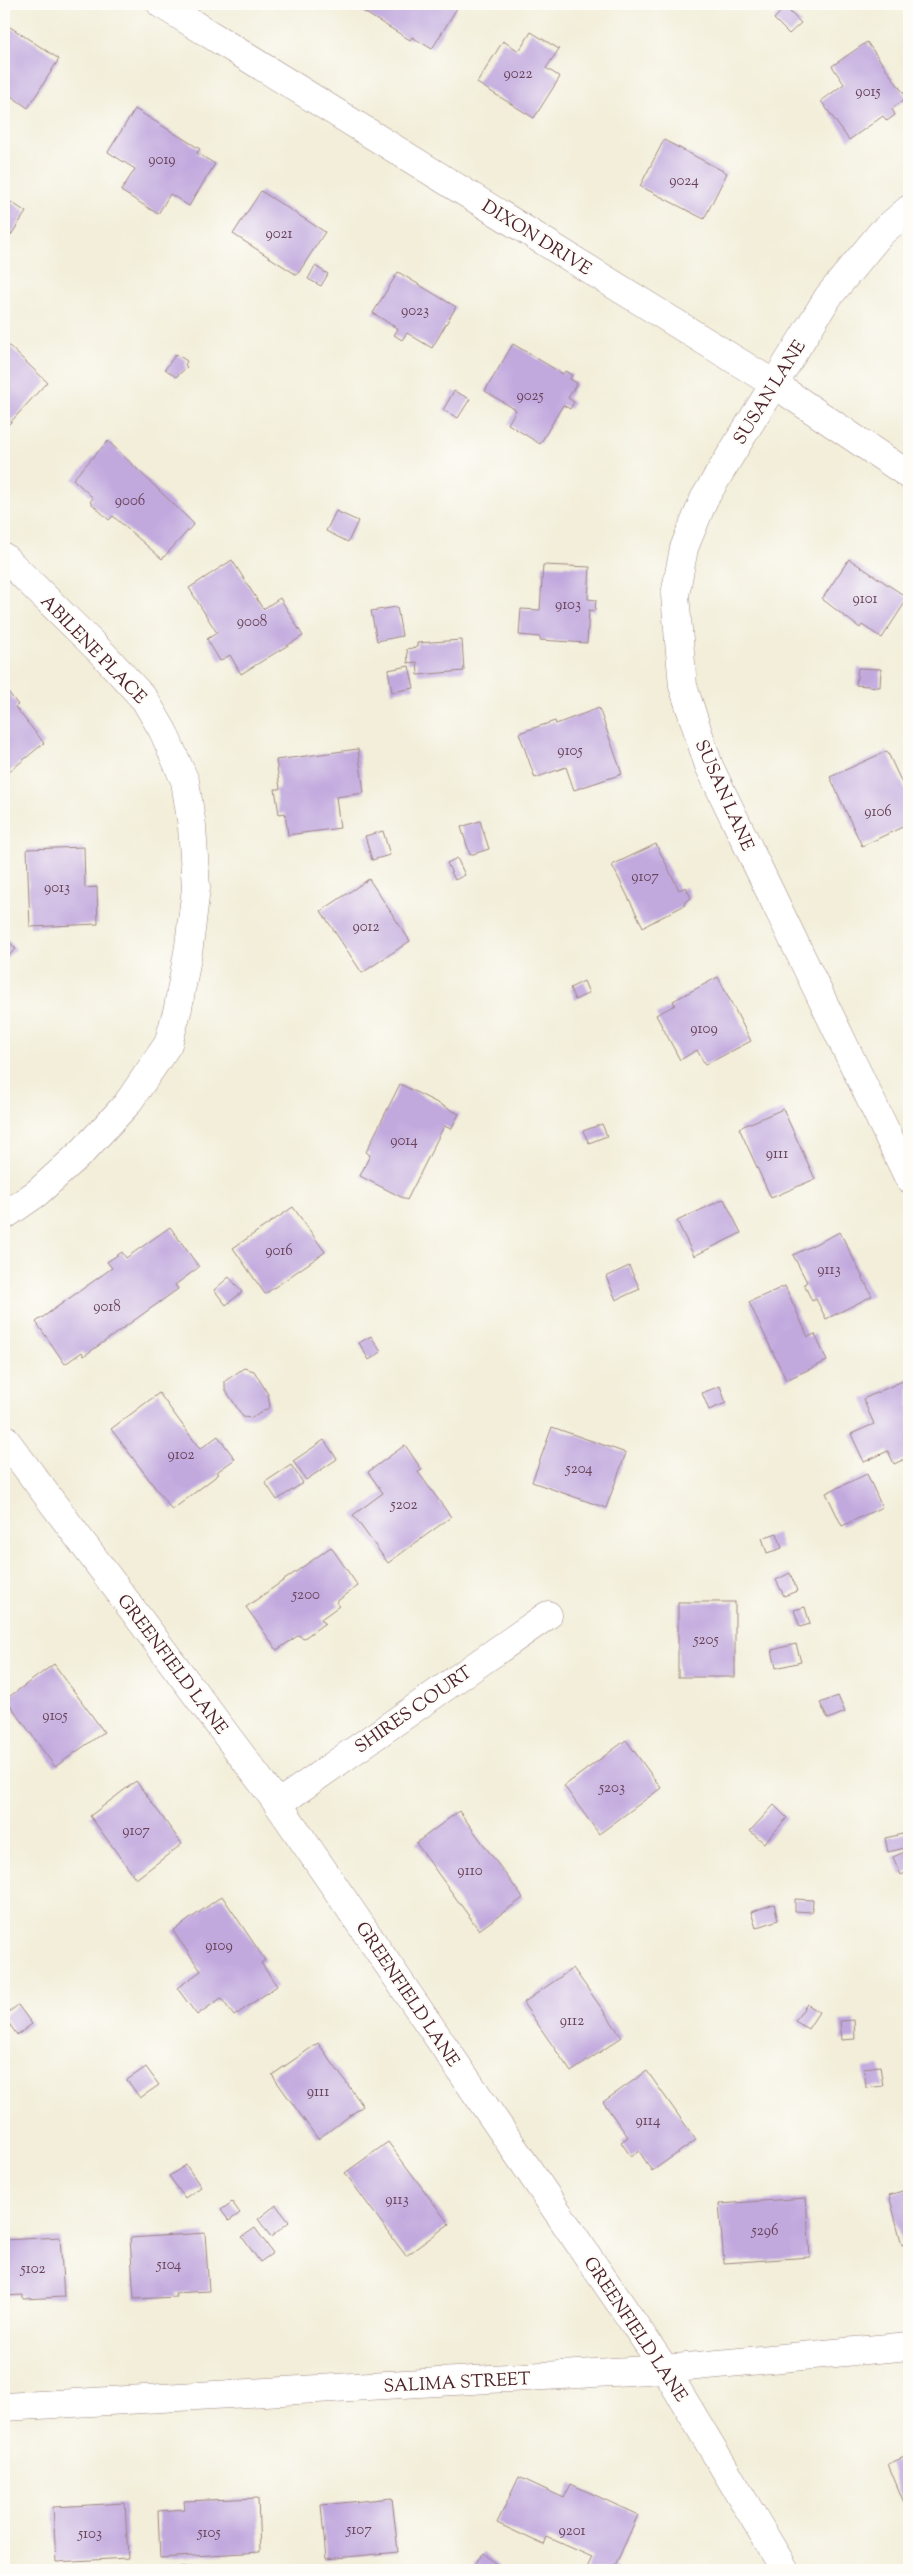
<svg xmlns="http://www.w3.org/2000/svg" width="913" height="2574" font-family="'Sorts Mill Goudy',serif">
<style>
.building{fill:#c1a9de}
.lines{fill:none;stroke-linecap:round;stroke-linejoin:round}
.street-casing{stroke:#9e8682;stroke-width:29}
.street{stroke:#fff;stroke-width:28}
.labels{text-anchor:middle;stroke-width:4;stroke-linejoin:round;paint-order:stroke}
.number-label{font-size:15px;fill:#684258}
.street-label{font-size:18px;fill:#4a1f2b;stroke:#fdfcf7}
</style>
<rect width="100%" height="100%" fill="#fdfcf7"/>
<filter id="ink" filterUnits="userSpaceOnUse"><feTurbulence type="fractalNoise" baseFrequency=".02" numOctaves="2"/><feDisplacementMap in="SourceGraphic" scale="10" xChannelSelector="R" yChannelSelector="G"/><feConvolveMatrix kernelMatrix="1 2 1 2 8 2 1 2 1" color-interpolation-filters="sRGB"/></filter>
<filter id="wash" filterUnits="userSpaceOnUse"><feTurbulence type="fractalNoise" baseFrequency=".0096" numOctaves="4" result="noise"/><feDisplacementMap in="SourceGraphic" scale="20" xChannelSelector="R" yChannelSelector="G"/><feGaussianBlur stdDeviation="1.12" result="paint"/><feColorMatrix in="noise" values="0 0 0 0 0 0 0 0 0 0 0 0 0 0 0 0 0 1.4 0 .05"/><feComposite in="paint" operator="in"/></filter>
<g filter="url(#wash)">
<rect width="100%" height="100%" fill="#f2eed9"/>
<g id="blocks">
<g class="building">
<polygon points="351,4 449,4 457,8 432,49 412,37 410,40"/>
<polygon points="785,7 801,23 789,34 774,19"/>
<polygon points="4,23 59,59 28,108 4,91"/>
<polygon points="531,32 559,49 546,68 560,77 534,118 477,83 503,41 519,51"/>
<polygon points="867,42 907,98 892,109 895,115 887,121 883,116 849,140 821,101 844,84 832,66"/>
<polygon points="135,109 200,149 197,153 215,164 189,206 170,194 158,214 121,191 135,169 108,152"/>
<polygon points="664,140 727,173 704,219 640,186"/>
<polygon points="261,191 325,232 297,275 233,234"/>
<polygon points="11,202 26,212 11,235 4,231 4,213"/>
<polygon points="315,266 328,274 321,286 308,279"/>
<polygon points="398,272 456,307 432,348 407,333 402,340 394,335 398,329 373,313"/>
<polygon points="4,341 47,382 9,424 4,419"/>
<polygon points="513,344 563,374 565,371 572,375 570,379 577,383 568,398 574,402 570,409 563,405 540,444 508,424 516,410 485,391"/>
<polygon points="176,354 187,361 185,365 187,367 176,377 165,369"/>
<polygon points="454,391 470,399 458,418 443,410"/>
<polygon points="108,441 194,524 162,559 113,516 109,520 90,502 93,498 73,479"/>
<polygon points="336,511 358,521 348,542 326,531"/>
<polygon points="849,559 908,598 882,638 862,625 860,628 822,599"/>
<polygon points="232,560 263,609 280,598 303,636 241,674 230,655 220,661 207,639 217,633 189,588"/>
<polygon points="543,565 590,567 588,599 596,600 595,611 589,610 587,643 540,640 540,637 519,635 521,609 540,610"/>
<polygon points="397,607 402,636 377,641 371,611"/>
<polygon points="462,640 464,671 418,675 417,662 408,663 407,649 417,647 417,643"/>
<polygon points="409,666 414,688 392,692 388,670"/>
<polygon points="858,668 881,669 880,687 856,685"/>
<polygon points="4,686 18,705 15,707 44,743 4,776"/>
<polygon points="599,708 622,774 574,790 566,767 535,778 519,733 555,721 556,724"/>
<polygon points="358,749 364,793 336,797 340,828 288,835 285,813 279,814 275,789 280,789 276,760"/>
<polygon points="887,751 909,798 909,824 862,846 830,777"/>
<polygon points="480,821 489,849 470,855 461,827"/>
<polygon points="383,831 390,855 372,860 365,836"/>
<polygon points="656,844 679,890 686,887 691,898 684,903 685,905 643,927 612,865"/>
<polygon points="84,847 85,888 97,887 98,924 30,927 27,849"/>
<polygon points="457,858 465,875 455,880 447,863"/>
<polygon points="369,879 410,941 362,973 321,911"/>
<polygon points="5,937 16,949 4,960 4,939"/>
<polygon points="718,977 751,1041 705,1065 697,1050 680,1060 656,1015 675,1005 673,1001"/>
<polygon points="584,981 589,993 575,1000 570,988"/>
<polygon points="400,1084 459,1114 451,1129 444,1126 407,1200 360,1176 370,1155 366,1152"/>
<polygon points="783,1109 815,1179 771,1198 739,1128"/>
<polygon points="602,1124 607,1136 589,1143 583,1131"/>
<polygon points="724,1199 741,1233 694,1256 677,1221"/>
<polygon points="293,1207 325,1252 265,1294 233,1248"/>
<polygon points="170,1227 199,1267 175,1285 178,1289 84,1356 82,1352 65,1364 36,1322 112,1268 107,1262 122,1252 126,1258"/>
<polygon points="840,1232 872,1296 826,1319 816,1299 812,1301 804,1284 807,1282 793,1255"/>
<polygon points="629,1266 640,1289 616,1300 606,1277"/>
<polygon points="229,1277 242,1292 226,1305 214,1290"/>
<polygon points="785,1286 808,1337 815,1334 827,1361 786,1380 749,1302"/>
<polygon points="371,1336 381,1352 369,1360 359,1343"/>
<polygon points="244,1368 254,1371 268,1394 270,1407 252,1418 243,1417 225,1389 225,1381"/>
<polygon points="909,1378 909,1457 894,1464 888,1451 864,1462 851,1434 874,1424 863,1399"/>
<polygon points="720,1386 726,1403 709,1410 702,1393"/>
<polygon points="159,1393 200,1449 218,1436 235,1459 217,1472 219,1474 172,1510 111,1429"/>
<polygon points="552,1427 626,1453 606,1508 532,1482"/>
<polygon points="324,1440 337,1459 306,1480 293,1461"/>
<polygon points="405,1445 422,1470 418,1472 451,1517 388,1563 353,1515 383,1493 368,1472"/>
<polygon points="291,1465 303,1483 277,1500 265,1482"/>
<polygon points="867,1474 882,1507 842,1526 826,1493"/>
<polygon points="777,1533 782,1548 767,1553 762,1538"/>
<polygon points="331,1547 358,1586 336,1602 339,1606 321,1619 325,1623 303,1639 299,1635 277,1650 246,1607"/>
<polygon points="790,1573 797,1591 784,1596 776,1580"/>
<rect x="678" y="1602" width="57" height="75"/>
<polygon points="805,1607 810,1624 800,1627 794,1610"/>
<polygon points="796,1644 801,1662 776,1668 772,1650"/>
<polygon points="54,1664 104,1732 55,1767 6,1699"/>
<polygon points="838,1696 845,1712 828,1719 820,1703"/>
<polygon points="626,1740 661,1788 599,1834 564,1786"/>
<polygon points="136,1781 182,1844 136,1879 90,1816"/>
<polygon points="774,1805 787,1818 764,1843 750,1831"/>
<polygon points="459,1811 523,1898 479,1930 416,1843"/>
<polygon points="907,1833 909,1847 888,1852 885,1838"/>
<polygon points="909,1850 909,1871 901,1875 893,1857"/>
<polygon points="222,1896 265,1960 261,1963 277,1986 234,2016 221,1998 197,2015 177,1988 201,1971 173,1931"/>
<polygon points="795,1899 813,1900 812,1912 795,1911"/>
<polygon points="774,1904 778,1920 756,1928 751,1912"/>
<polygon points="573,1968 622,2037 571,2072 523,2003"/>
<polygon points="807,2004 819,2012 808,2029 795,2021"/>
<polygon points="18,2005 32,2024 17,2035 4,2016"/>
<polygon points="854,2020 855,2039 842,2040 840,2021"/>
<polygon points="318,2043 363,2106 318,2139 272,2075"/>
<polygon points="880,2066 883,2086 866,2088 864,2068"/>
<polygon points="146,2067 159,2085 140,2098 127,2080"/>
<polygon points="647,2071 696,2140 652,2171 639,2151 631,2157 621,2142 628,2137 603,2102"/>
<polygon points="388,2142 449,2224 406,2256 345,2173"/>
<polygon points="186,2165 201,2187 185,2198 169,2176"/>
<polygon points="909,2189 909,2243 902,2245 889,2195"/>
<polygon points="806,2198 810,2257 724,2263 719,2204"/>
<polygon points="232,2202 240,2213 229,2221 221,2210"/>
<polygon points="276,2205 289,2222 271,2237 258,2219"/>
<polygon points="255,2228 273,2253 260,2262 242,2237"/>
<polygon points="205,2233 209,2291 175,2293 176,2297 134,2299 130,2238"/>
<polygon points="60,2237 64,2297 23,2299 23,2295 4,2296 4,2240"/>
<polygon points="909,2455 909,2515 888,2464"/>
<polygon points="519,2477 564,2498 571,2484 638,2515 615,2566 617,2567 616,2570 586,2570 592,2557 547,2537 544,2545 497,2523"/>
<polygon points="258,2498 260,2552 160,2558 158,2511 185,2509 184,2501"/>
<polygon points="392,2498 398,2552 326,2559 321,2505"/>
<polygon points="125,2503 128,2558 56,2562 53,2507"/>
<polygon points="484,2553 502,2570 479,2570 473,2565"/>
<polygon points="206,2566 206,2570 166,2570 166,2569"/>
</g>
</g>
</g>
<g filter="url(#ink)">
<use href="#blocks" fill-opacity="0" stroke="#9e8682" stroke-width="1"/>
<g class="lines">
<g class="street-casing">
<g id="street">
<polyline points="161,4 774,384 909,475"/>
<polyline points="909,209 881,233 828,297 739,441 704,499 684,548 675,595 683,686 709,766 909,1179"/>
<polyline points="4,557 105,656 145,700 163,731 185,781 192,826 196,888 189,946 178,1008 168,1044 127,1104 82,1152 37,1193 4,1216"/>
<polyline points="4,1438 278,1804 665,2369 785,2570"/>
<polyline points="278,1804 548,1615"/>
<polyline points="4,2407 665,2369 909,2346"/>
</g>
</g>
<use href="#street" class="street"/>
</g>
</g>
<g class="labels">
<g class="number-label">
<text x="518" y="78">9022</text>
<text x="868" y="96">9015</text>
<text x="162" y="164">9019</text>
<text x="684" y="185">9024</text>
<text x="279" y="238">9021</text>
<text x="415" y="315">9023</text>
<text x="530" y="400">9025</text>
<text x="130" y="505">9006</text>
<text x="865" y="603">9101</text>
<text x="568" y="609">9103</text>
<text x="252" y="626">9008</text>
<text x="570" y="755">9105</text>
<text x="878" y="816">9106</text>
<text x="645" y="881">9107</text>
<text x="57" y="892">9013</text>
<text x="366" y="931">9012</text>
<text x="704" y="1033">9109</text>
<text x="404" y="1145">9014</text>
<text x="777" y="1158">9111</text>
<text x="279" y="1255">9016</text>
<text x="829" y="1274">9113</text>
<text x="107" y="1311">9018</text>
<text x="181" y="1459">9102</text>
<text x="579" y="1473">5204</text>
<text x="404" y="1509">5202</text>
<text x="306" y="1599">5200</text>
<text x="706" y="1644">5205</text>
<text x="55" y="1720">9105</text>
<text x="612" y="1792">5203</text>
<text x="136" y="1835">9107</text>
<text x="470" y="1875">9110</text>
<text x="219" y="1950">9109</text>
<text x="572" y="2025">9112</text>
<text x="318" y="2096">9111</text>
<text x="648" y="2125">9114</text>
<text x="397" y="2204">9113</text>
<text x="765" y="2235">5296</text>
<text x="169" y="2269">5104</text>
<text x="33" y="2273">5102</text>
<text x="359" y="2534">5107</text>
<text x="572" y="2535">9201</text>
<text x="209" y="2537">5105</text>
<text x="90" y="2538">5103</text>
</g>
<g class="street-label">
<text transform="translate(537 237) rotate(32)" y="6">DIXON DRIVE</text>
<text transform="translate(769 392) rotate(-58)" y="6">SUSAN LANE</text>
<text transform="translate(94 649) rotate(46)" y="6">ABILENE PLACE</text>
<text transform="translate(725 795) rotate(66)" y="6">SUSAN LANE</text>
<text transform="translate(173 1664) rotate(53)" y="6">GREENFIELD LANE</text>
<text transform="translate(413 1709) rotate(-35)" y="6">SHIRES COURT</text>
<text transform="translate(408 1994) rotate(56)" y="6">GREENFIELD LANE</text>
<text transform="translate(636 2329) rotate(56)" y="6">GREENFIELD LANE</text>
<text transform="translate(457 2382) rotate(-3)" y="6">SALIMA STREET</text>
</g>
</g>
<rect width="913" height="2574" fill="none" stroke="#fdfcf7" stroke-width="20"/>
</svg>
